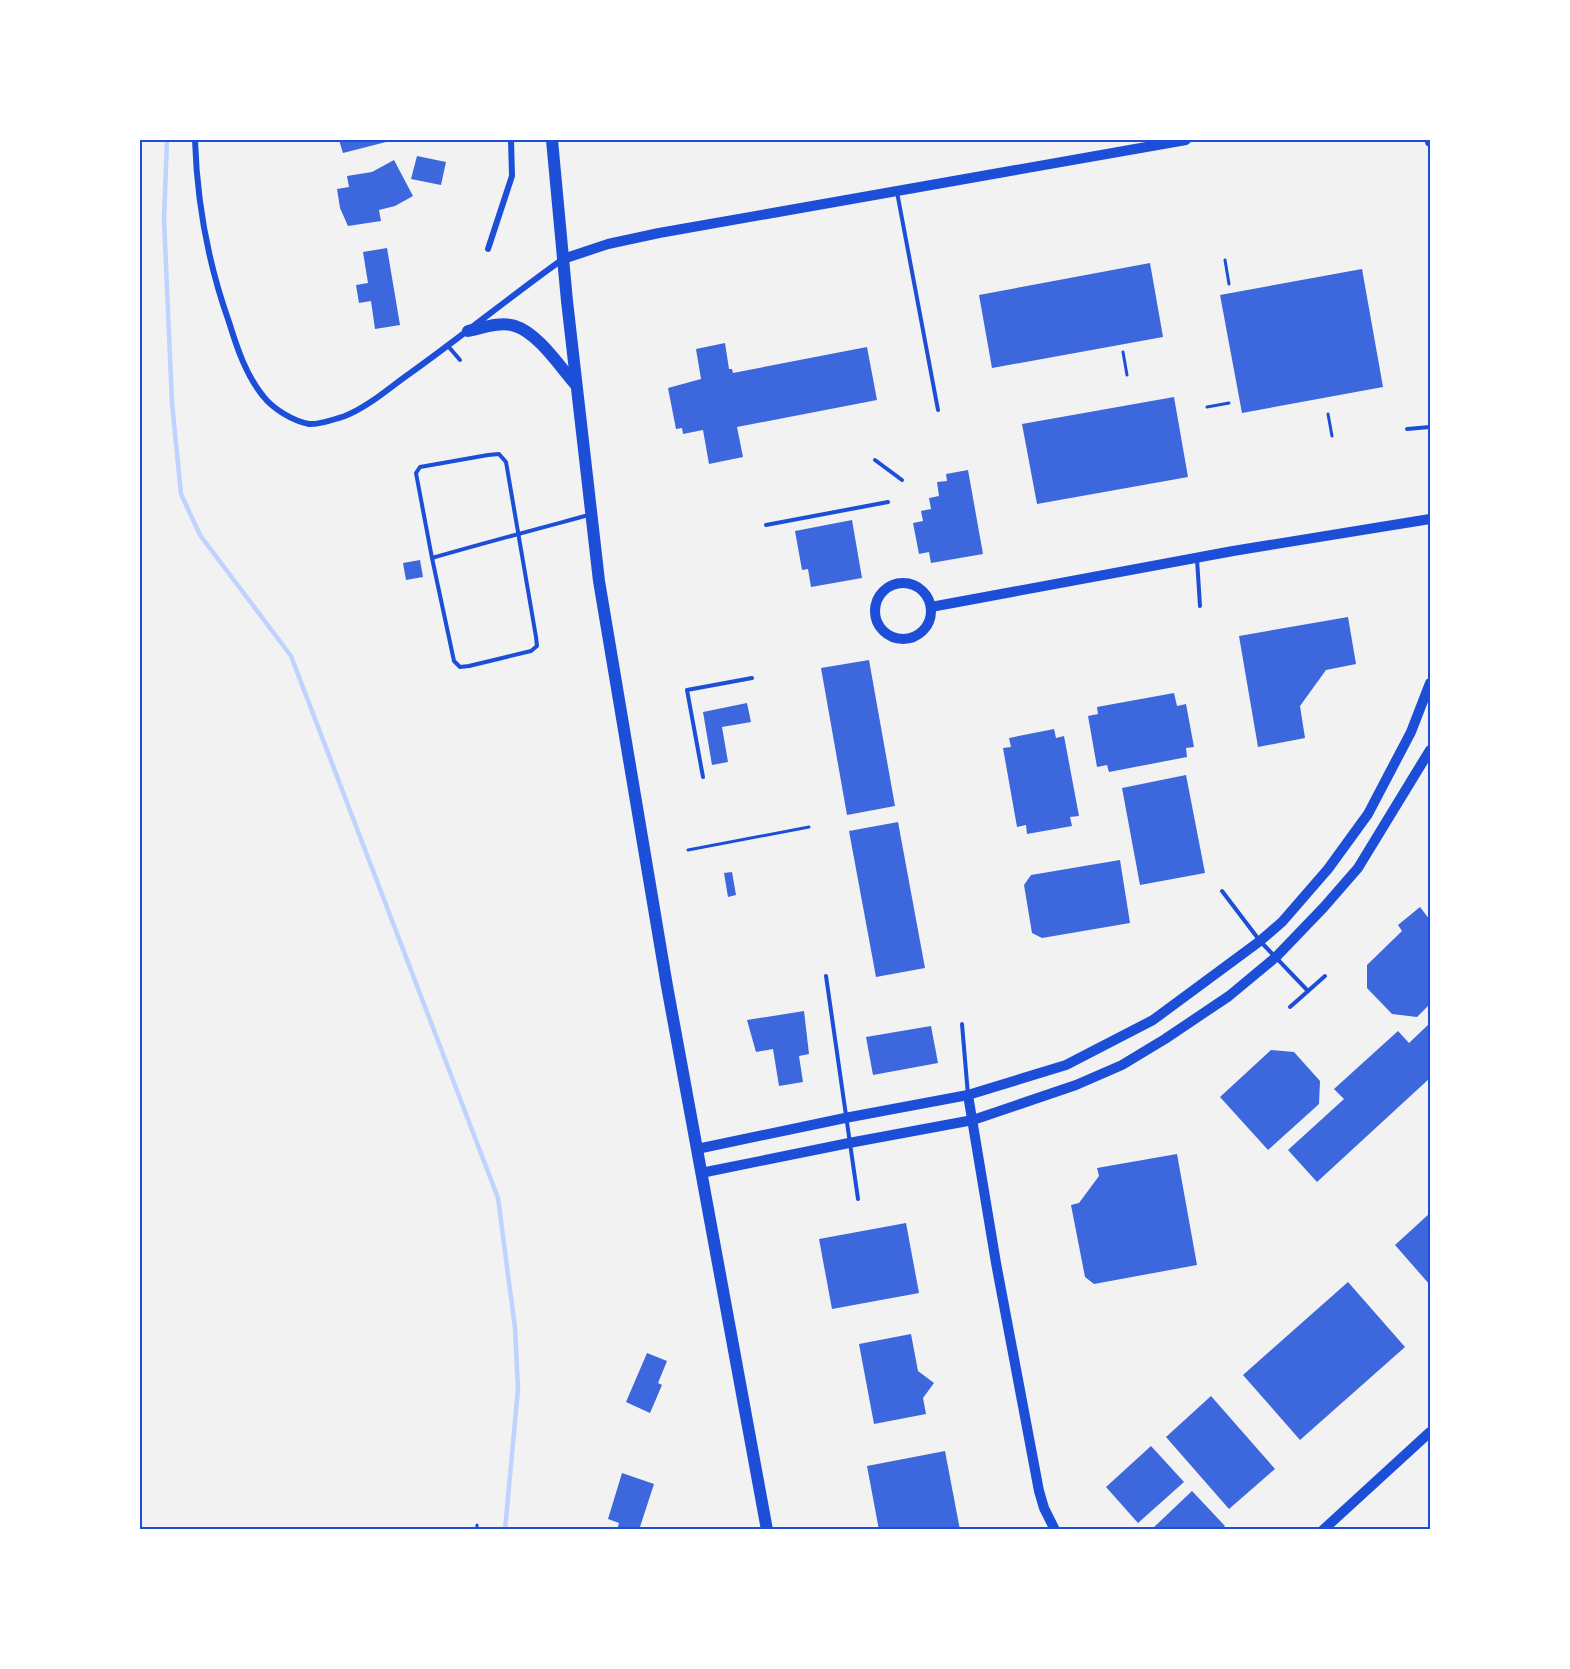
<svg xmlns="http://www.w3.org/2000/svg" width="1570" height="1669" font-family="'Source Sans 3',sans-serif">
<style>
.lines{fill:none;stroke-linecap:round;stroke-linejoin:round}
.stream{stroke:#bfd3fe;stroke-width:4.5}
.building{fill:#3d67dc}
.path{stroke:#1d4ed8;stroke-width:3}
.service{stroke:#1d4ed8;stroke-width:4}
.minor{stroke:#1d4ed8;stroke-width:6}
.tertiary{stroke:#1d4ed8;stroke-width:10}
.secondary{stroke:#1d4ed8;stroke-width:10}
.primary{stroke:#1d4ed8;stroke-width:12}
.neatline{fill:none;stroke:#1d4ed8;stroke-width:2}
</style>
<rect width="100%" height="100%" fill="#f2f2f2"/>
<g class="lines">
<polyline class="stream" points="167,140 164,219 172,403 181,494 200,535 291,656 498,1198 515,1328 518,1389 505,1530"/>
</g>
<g class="building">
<polygon points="339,140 385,140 386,142 343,153"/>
<polygon points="417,156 446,162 441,185 411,179"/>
<polygon points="394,160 413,196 395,206 379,210 381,221 348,226 340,208 337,189 349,187 347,176 372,172"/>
<polygon points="387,248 400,325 375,329 371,301 359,303 356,285 368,283 363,252"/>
<polygon points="1150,263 1163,337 992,368 979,295"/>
<polygon points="1362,269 1383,387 1242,413 1220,295"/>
<polygon points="725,343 729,369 732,369 733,373 867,347 877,400 737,427 743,457 709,464 703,430 683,434 682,428 676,429 668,388 701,379 696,349"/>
<polygon points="1174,397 1188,477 1037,504 1022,424"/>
<polygon points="968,470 983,554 931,563 929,552 919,554 913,523 923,521 921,511 931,509 929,498 939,496 937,482 947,481 946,474"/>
<polygon points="852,520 862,578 811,587 808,569 802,570 795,531"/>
<polygon points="420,560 423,577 406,580 403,563"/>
<polygon points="1348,617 1356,664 1326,670 1300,706 1305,738 1258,747 1239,636"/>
<polygon points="869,660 895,806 847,815 821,668"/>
<polygon points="1174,693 1177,706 1186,704 1194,747 1186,748 1187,757 1109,772 1107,765 1097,767 1088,716 1098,714 1097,707"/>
<polygon points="747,703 751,722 722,727 728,762 712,765 703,712"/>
<polygon points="1054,729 1056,738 1064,736 1079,816 1070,817 1072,826 1027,834 1026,825 1017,827 1003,748 1011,747 1009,738"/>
<polygon points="1186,775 1205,873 1140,885 1122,788"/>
<polygon points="898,822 925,968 876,977 849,831"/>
<polygon points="1120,860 1130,923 1042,938 1032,933 1024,885 1031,875"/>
<polygon points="732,872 736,895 728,897 724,873"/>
<polygon points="1420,907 1430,920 1430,1004 1417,1017 1392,1014 1367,988 1367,965 1402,931 1398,925"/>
<polygon points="804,1011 809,1054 799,1056 803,1082 779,1086 773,1049 756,1052 747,1020"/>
<polygon points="1430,1023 1430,1078 1317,1182 1288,1150 1344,1099 1334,1089 1398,1031 1409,1043"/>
<polygon points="931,1026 938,1063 873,1075 866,1037"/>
<polygon points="1271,1050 1294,1052 1320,1081 1319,1104 1268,1150 1220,1097"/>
<polygon points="1177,1154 1197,1265 1094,1284 1085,1277 1071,1205 1079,1203 1099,1176 1097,1168"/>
<polygon points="1430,1213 1430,1285 1395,1245"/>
<polygon points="906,1223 919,1293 832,1309 819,1239"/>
<polygon points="1348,1282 1405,1347 1300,1440 1243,1375"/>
<polygon points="911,1334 918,1371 934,1383 923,1398 926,1414 874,1424 859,1344"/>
<polygon points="647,1353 667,1361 658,1383 662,1385 650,1413 626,1402"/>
<polygon points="1211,1396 1275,1469 1229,1509 1166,1437"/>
<polygon points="1151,1446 1184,1482 1138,1523 1106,1487"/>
<polygon points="945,1451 960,1530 879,1530 867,1466"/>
<polygon points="622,1473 654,1484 639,1530 617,1530 619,1523 608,1519"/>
<polygon points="1192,1491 1225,1526 1221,1530 1151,1530"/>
</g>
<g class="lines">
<g class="path">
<polyline points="1225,260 1229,284"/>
<polyline points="1123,352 1127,375"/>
<polyline points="1207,407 1229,403"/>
<polyline points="1328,414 1332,436"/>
<polyline points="688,850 809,827"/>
<polyline points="477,1530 477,1525"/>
</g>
<g class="service">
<polyline points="897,192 938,410"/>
<polyline points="448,346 460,360"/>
<polyline points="1407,429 1430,427"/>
<polyline points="875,460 902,480"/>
<polyline points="766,525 888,502"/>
<path d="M432 558 416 473 420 467 488 455 499 454 506 462 536 637 537 646 531 651 469 666 460 667 454 661 432 558C484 543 537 529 589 515"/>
<polyline points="1197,559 1200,606"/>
<polyline points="703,777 687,690 752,678"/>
<polyline points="1222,891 1260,941 1308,991"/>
<polyline points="826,976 858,1199"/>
<polyline points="1290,1007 1325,976"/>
<polyline points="962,1024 968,1095"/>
</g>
<g class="minor">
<path d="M195 140C197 203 208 263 229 322 237 348 246 375 263 396 273 409 293 421 309 424 318 425 336 419 345 416 368 407 389 388 409 374 461 337 511 296 563 259"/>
<polyline points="488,249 512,176 511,140"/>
</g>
<g class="tertiary">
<polyline points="1430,140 1430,142"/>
<circle cx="903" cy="611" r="28"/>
<polyline points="931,607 1233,551 1430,519"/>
<polyline points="968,1095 996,1263 1039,1491 1044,1508 1055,1530"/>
<polyline points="697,1149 845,1118 968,1095 1066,1065 1153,1020 1260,941 1282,922 1328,869 1368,814 1411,732 1430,683"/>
<polyline points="701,1173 849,1143 973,1120 1076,1085 1122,1065 1165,1039 1229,996 1276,957 1324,907 1358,868 1430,750"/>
<polyline points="1323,1530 1430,1432"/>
</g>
<polyline class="secondary" points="563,259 608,244 659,233 1186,140"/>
<g class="primary">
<polyline points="552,140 567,301 599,581 667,986 767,1530"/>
<path d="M468 331C482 328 501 321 515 326 538 333 560 367 576 385"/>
</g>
</g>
<rect width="1570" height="1669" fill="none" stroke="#ffffff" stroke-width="282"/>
<rect x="141" y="141" width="1288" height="1387" class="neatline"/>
</svg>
